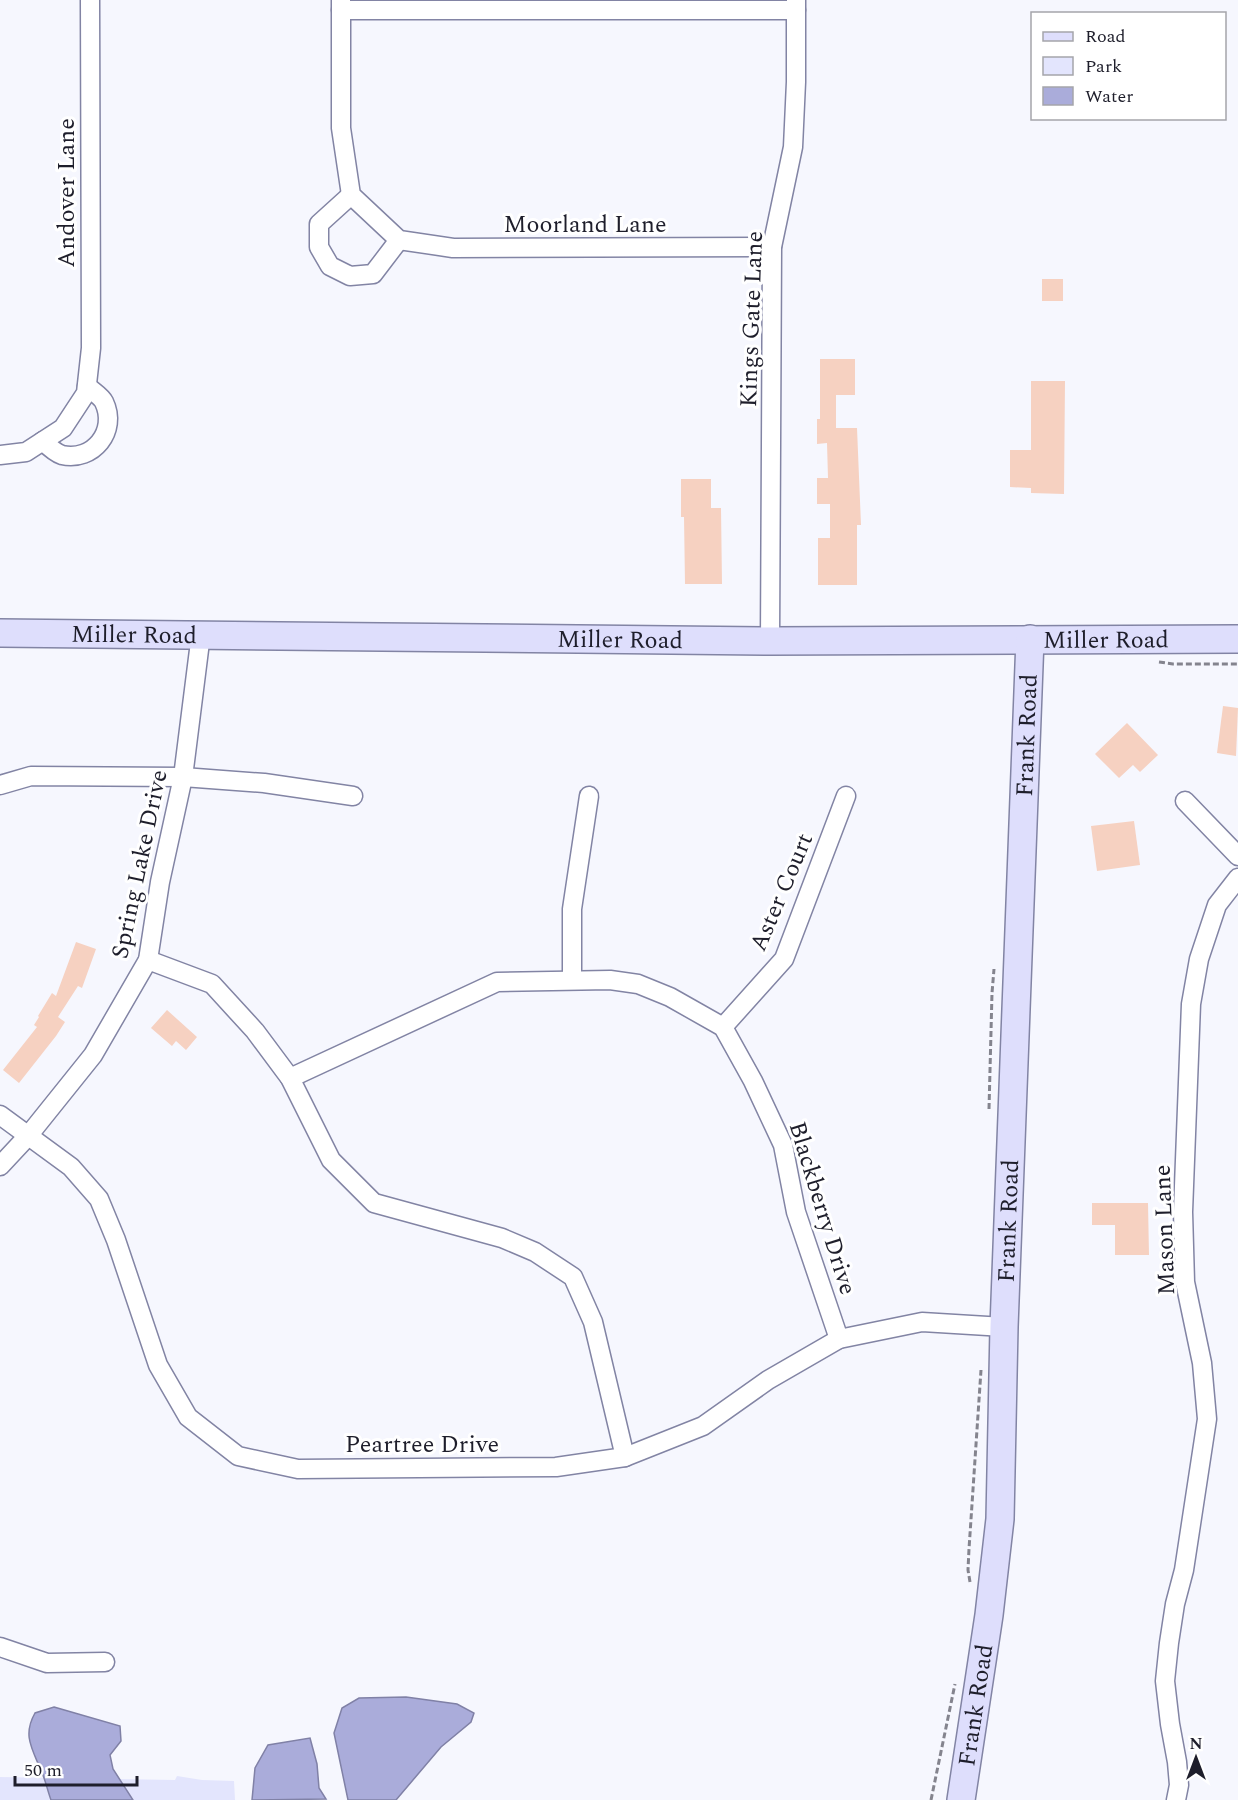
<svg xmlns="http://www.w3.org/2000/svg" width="1238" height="1800" font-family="Spectral,serif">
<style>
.green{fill:#e3e5fd}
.water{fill:#aaacda;stroke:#8081a6;stroke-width:1.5}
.building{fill:#f6d1c1}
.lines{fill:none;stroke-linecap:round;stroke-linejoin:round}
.street-casing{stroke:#8284a4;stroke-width:21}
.secondary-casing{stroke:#8284a4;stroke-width:30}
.path{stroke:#84848e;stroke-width:3;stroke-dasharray:6 3;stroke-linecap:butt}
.street{stroke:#fff;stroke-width:18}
.secondary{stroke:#dedefc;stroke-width:27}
.labels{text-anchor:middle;stroke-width:6;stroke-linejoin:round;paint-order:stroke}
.street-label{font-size:24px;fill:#1e1e2b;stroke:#fff}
</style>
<rect width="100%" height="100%" fill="#f6f7fe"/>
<polygon class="green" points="177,1776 202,1780 234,1781 235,1800 0,1800 0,1777 175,1780"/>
<g class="water">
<polygon points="406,1697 457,1704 474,1713 471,1722 441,1747 396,1800 348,1800 334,1733 342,1708 359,1698"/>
<path d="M54 1707 120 1726 121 1741 110 1755 113 1769 133 1800H51C47 1789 45 1778 40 1768 31 1747 23 1734 35 1713Z"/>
<polygon points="310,1738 317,1764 319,1788 326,1799 252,1800 255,1768 268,1745"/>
</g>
<g class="building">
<rect x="1042" y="279" width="21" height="22"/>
<polygon points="820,359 855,359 855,395 836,395 836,428 857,428 861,525 857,525 857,585 818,585 818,538 830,538 830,504 817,504 817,478 828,478 827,443 817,444 817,419 820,419"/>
<polygon points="1031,381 1065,381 1064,494 1031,493 1031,488 1010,487 1010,450 1031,450"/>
<polygon points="681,479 711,479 711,508 721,508 722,584 685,584 684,517 681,517"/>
<polygon points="1223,706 1238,708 1236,756 1217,753"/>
<polygon points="1127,723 1158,755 1140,772 1133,765 1119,778 1095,754"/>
<polygon points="1134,821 1140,865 1097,871 1091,826"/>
<polygon points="76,942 96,949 82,988 78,986 58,1017 65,1022 56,1036 19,1083 3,1070 37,1027 34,1025 39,1017 38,1016 52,993 56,996"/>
<polygon points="167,1010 197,1037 186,1050 176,1041 172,1046 151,1028"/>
<polygon points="1092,1203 1148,1203 1149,1255 1115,1255 1115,1225 1092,1225"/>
</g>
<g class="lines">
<g class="street-casing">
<g id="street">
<polyline points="341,0 341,128 351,195 399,240 453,248 772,247"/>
<polyline points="341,10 796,10"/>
<polyline points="351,195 319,224 319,247 330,266 350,276 373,274 399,240"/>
<path d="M43 441C48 446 56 453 62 455 93 462 118 431 104 402 101 396 92 391 87 386"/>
<polyline points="0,455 26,452 63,428 86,393 91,348 90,0"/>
<polyline points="770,641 772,247 793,147 796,82 796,0"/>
<polyline points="0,785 31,776 183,777 264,783 353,796"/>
<polyline points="1185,801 1238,856"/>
<polyline points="148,960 212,984 255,1031 290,1078 331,1160 374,1203 502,1238 535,1252 573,1277 593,1322 625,1457"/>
<polyline points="572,980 572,909 589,796"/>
<polyline points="723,1027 784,959 846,796"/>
<polyline points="290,1078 497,982 610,980 638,984 670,997 723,1027 753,1081 783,1145 796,1212 839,1339"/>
<polyline points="0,1115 71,1167 99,1199 116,1240 158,1365 188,1417 238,1456 298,1469 556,1467 625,1457 703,1426 768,1380 839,1339 922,1322 1004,1327"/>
<polyline points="0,1166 28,1136 93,1055 148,960 160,882 183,777 201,634"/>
<polyline points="0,1647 47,1663 105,1662"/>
<polyline points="1176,1800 1179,1785 1177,1762 1170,1724 1165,1681 1169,1643 1175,1604 1184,1570 1207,1419 1202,1363 1185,1282 1183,1212 1191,1004 1199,959 1217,905 1238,878"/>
</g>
</g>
<g class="secondary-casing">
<g id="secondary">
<path id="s1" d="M0 633 770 641 1238 639"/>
<path id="s2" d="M961 1800 989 1615 1000 1519 1004 1327 1030 639"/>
</g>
</g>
<g class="path">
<polyline points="1159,662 1173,664 1238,664"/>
<polyline points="989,1109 992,993 994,969"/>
<polyline points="970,1582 968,1570 969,1549 981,1370"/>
<polyline points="931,1800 955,1684"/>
</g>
<use href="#street" class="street"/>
<use href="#secondary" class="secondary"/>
</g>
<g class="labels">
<g class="street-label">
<text transform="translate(66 193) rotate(-90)" y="8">Andover Lane</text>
<text x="585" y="232">Moorland Lane</text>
<text transform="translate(751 319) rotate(-88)" y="8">Kings Gate Lane</text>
<text dy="8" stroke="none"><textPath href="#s1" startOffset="134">Miller Road</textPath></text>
<text dy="8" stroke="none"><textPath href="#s1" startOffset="1106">Miller Road</textPath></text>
<text dy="8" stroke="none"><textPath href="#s1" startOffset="620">Miller Road</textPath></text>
<text dy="8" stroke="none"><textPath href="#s2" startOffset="1068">Frank Road</textPath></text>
<text transform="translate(139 864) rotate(-78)" y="8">Spring Lake Drive</text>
<text transform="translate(781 892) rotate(-67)" y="8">Aster Court</text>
<text transform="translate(823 1208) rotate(73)" y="8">Blackberry Drive</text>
<text dy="8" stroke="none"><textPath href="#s2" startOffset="582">Frank Road</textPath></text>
<text transform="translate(1164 1230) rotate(-92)" y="8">Mason Lane</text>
<text x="422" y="1452">Peartree Drive</text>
<text dy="8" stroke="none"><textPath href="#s2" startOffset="96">Frank Road</textPath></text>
</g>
</g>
<rect x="1031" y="12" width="195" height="108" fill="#ffffff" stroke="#a5a5aa" stroke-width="1.5"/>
<rect x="1043" y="32" width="30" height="9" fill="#dedefc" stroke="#a5a5aa" stroke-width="1.5"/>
<text x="1085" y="42" font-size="18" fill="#1e1e2b">Road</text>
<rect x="1043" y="57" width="30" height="18" fill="#e3e5fd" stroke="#a5a5aa" stroke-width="1.5"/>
<text x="1085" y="72" font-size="18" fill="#1e1e2b">Park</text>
<rect x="1043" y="87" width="30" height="18" fill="#aaacda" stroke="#a5a5aa" stroke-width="1.5"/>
<text x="1085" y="102" font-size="18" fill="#1e1e2b">Water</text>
<g transform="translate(1196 1758)" stroke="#ffffff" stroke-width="4.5" paint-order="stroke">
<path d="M0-4.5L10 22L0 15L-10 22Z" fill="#1e1e2b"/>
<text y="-9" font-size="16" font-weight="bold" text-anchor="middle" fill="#1e1e2b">N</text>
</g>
<path d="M15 1776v9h122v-9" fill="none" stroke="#1e1e2b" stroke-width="3"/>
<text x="24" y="1776" font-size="18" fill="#1e1e2b" stroke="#ffffff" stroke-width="4.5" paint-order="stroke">50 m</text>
</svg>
